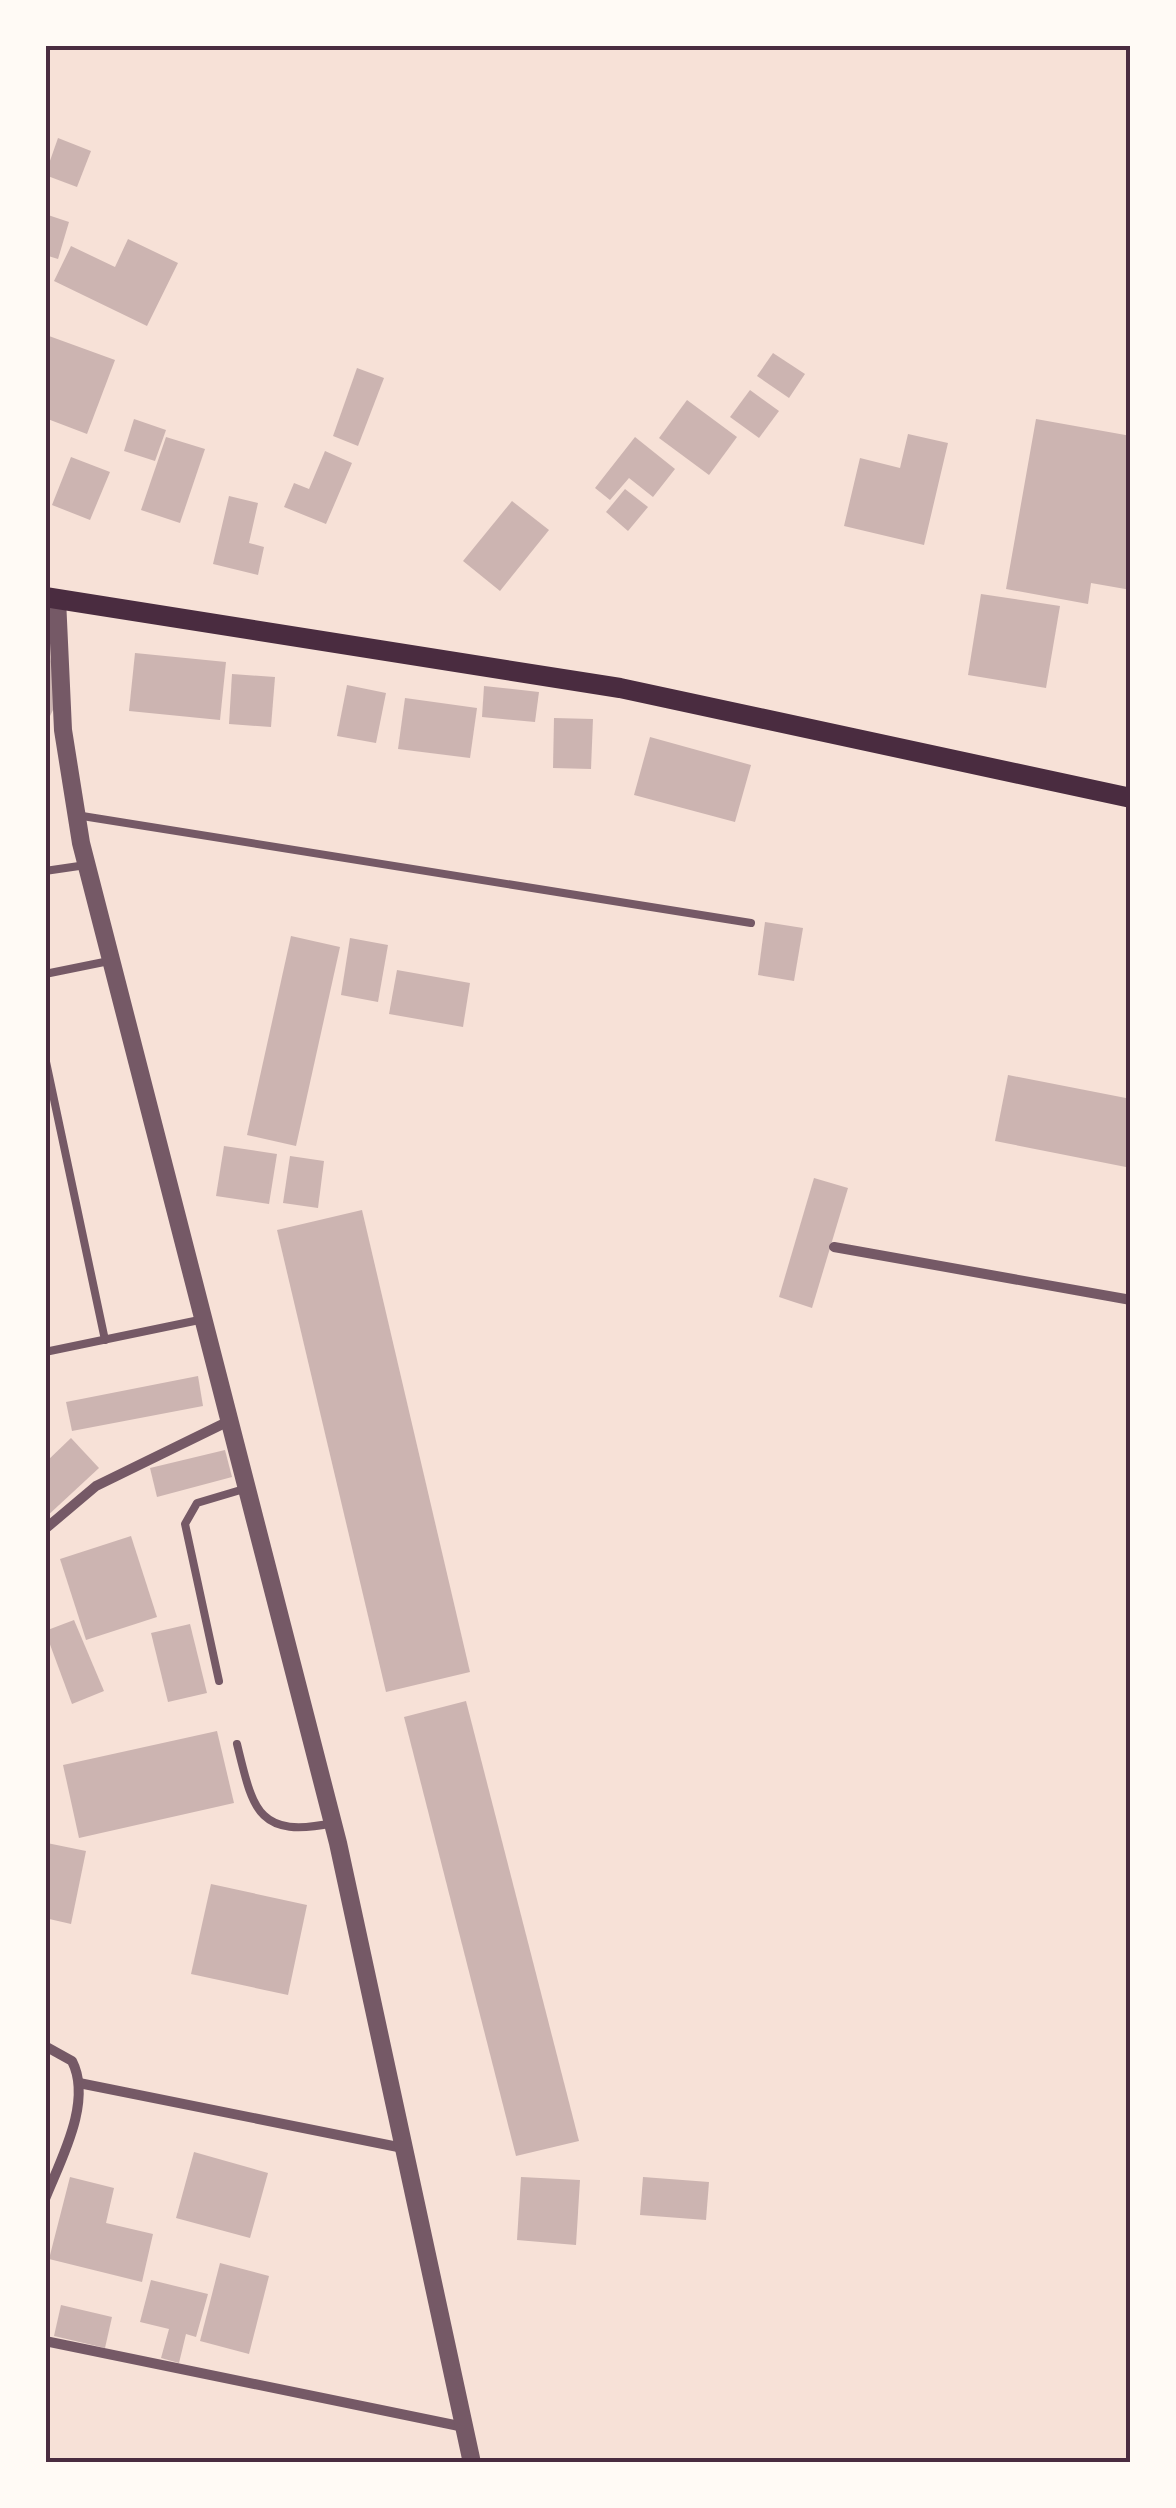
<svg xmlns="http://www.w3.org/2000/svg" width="1176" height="2508" font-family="Cabin,sans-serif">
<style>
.building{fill:#ccb4b1}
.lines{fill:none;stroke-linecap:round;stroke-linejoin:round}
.service{stroke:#755966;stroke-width:8}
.minor{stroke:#755966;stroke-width:10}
.tertiary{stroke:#755966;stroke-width:18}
.secondary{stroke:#4a2c40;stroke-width:20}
.neatline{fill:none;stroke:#4a2c40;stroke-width:4}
</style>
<rect width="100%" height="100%" fill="#f7e1d7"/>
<g class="building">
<polygon points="58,138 91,151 77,187 45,175"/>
<polygon points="45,214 69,222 58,259 45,255"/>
<polygon points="128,239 178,263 147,326 54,281 71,246 115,267"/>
<polygon points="49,336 115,360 87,434 45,418"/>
<polygon points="773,353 805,374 789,398 757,376"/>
<polygon points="357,368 384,378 358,446 333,436"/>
<polygon points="750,390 779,411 759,438 730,417"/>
<polygon points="687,400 737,437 709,475 659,438"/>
<polygon points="134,419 166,430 155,461 124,451"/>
<polygon points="1036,419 1131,436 1131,590 1091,583 1088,604 1006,589"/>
<polygon points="908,434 948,443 924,545 844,526 860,458 900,468"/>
<polygon points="166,437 205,449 180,523 141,510"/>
<polygon points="635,437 675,469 653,497 629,478 610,500 595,488"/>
<polygon points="325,451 352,463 326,524 284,507 294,483 309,489"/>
<polygon points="71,457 110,472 90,520 52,505"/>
<polygon points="625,489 648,507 628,531 606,512"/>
<polygon points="229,496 258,503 249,543 264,547 258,575 213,564"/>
<polygon points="512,501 549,530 500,591 463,561"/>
<polygon points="981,594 1060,606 1046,688 968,675"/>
<polygon points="45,634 59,698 50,716 45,715"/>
<polygon points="135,653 226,662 220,720 129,711"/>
<polygon points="232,674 275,677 271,727 229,724"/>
<polygon points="347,685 386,693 376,743 337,736"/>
<polygon points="484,686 539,692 535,722 482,717"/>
<polygon points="405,698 477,708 470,758 398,749"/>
<polygon points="554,718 593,719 591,769 553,768"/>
<polygon points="650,737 751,765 735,822 634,795"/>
<polygon points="765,922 803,928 794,981 758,975"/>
<polygon points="291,936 340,947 296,1146 247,1135"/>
<polygon points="350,938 388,945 378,1002 341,995"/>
<polygon points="397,970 470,983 463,1027 389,1014"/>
<polygon points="1008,1075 1131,1099 1131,1168 995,1141"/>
<polygon points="224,1146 277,1154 269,1204 216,1196"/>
<polygon points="290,1156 324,1161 318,1208 283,1203"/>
<polygon points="814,1178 848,1188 812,1308 779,1297"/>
<polygon points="362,1210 470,1672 386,1692 277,1230"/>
<polygon points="198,1376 203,1406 72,1431 66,1402"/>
<polygon points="71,1438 99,1468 45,1518 45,1463"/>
<polygon points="225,1450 232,1477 157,1497 150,1468"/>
<polygon points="131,1536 157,1617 86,1640 60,1559"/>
<polygon points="74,1620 104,1691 72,1704 45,1631"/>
<polygon points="190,1624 207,1693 168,1702 151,1633"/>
<polygon points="466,1701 579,2141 516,2156 404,1717"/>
<polygon points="217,1731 234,1803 79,1838 63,1765"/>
<polygon points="47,1843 86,1851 71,1924 45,1918"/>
<polygon points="211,1884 307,1905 288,1995 191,1974"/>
<polygon points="194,2152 268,2173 250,2238 176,2218"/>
<polygon points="70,2177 114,2188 106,2223 153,2234 142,2282 49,2259"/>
<polygon points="521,2177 580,2180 576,2245 517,2240"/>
<polygon points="643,2177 709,2182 706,2220 640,2215"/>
<polygon points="220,2263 269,2276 249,2354 200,2341"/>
<polygon points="151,2280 208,2294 196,2337 186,2334 179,2363 161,2358 169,2329 140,2322"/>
<polygon points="61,2305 112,2317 105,2348 54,2336"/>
</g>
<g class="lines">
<g class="service">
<polyline points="76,815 751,923"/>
<polyline points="45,871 86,865"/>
<polyline points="45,974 109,961"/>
<polyline points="45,1057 105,1340"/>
<polyline points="45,1352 204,1319"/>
<polyline points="219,1681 185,1524 197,1503 244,1489"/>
<path d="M237 1744C253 1809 257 1839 333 1823"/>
</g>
<g class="minor">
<polyline points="834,1247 1131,1300"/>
<polyline points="45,1529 96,1486 231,1420"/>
<path d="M45 2046 72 2061C93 2102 60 2161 45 2199"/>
<polyline points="79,2083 403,2148"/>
<polyline points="45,2341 464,2427"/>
</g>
<polyline class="tertiary" points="57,599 63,730 81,843 338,1843 472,2463"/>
<polyline class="secondary" points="45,597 620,688 1131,798"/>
</g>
<rect width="1176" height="2508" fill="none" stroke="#fffaf5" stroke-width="95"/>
<rect x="48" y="48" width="1080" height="2412" class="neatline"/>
</svg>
